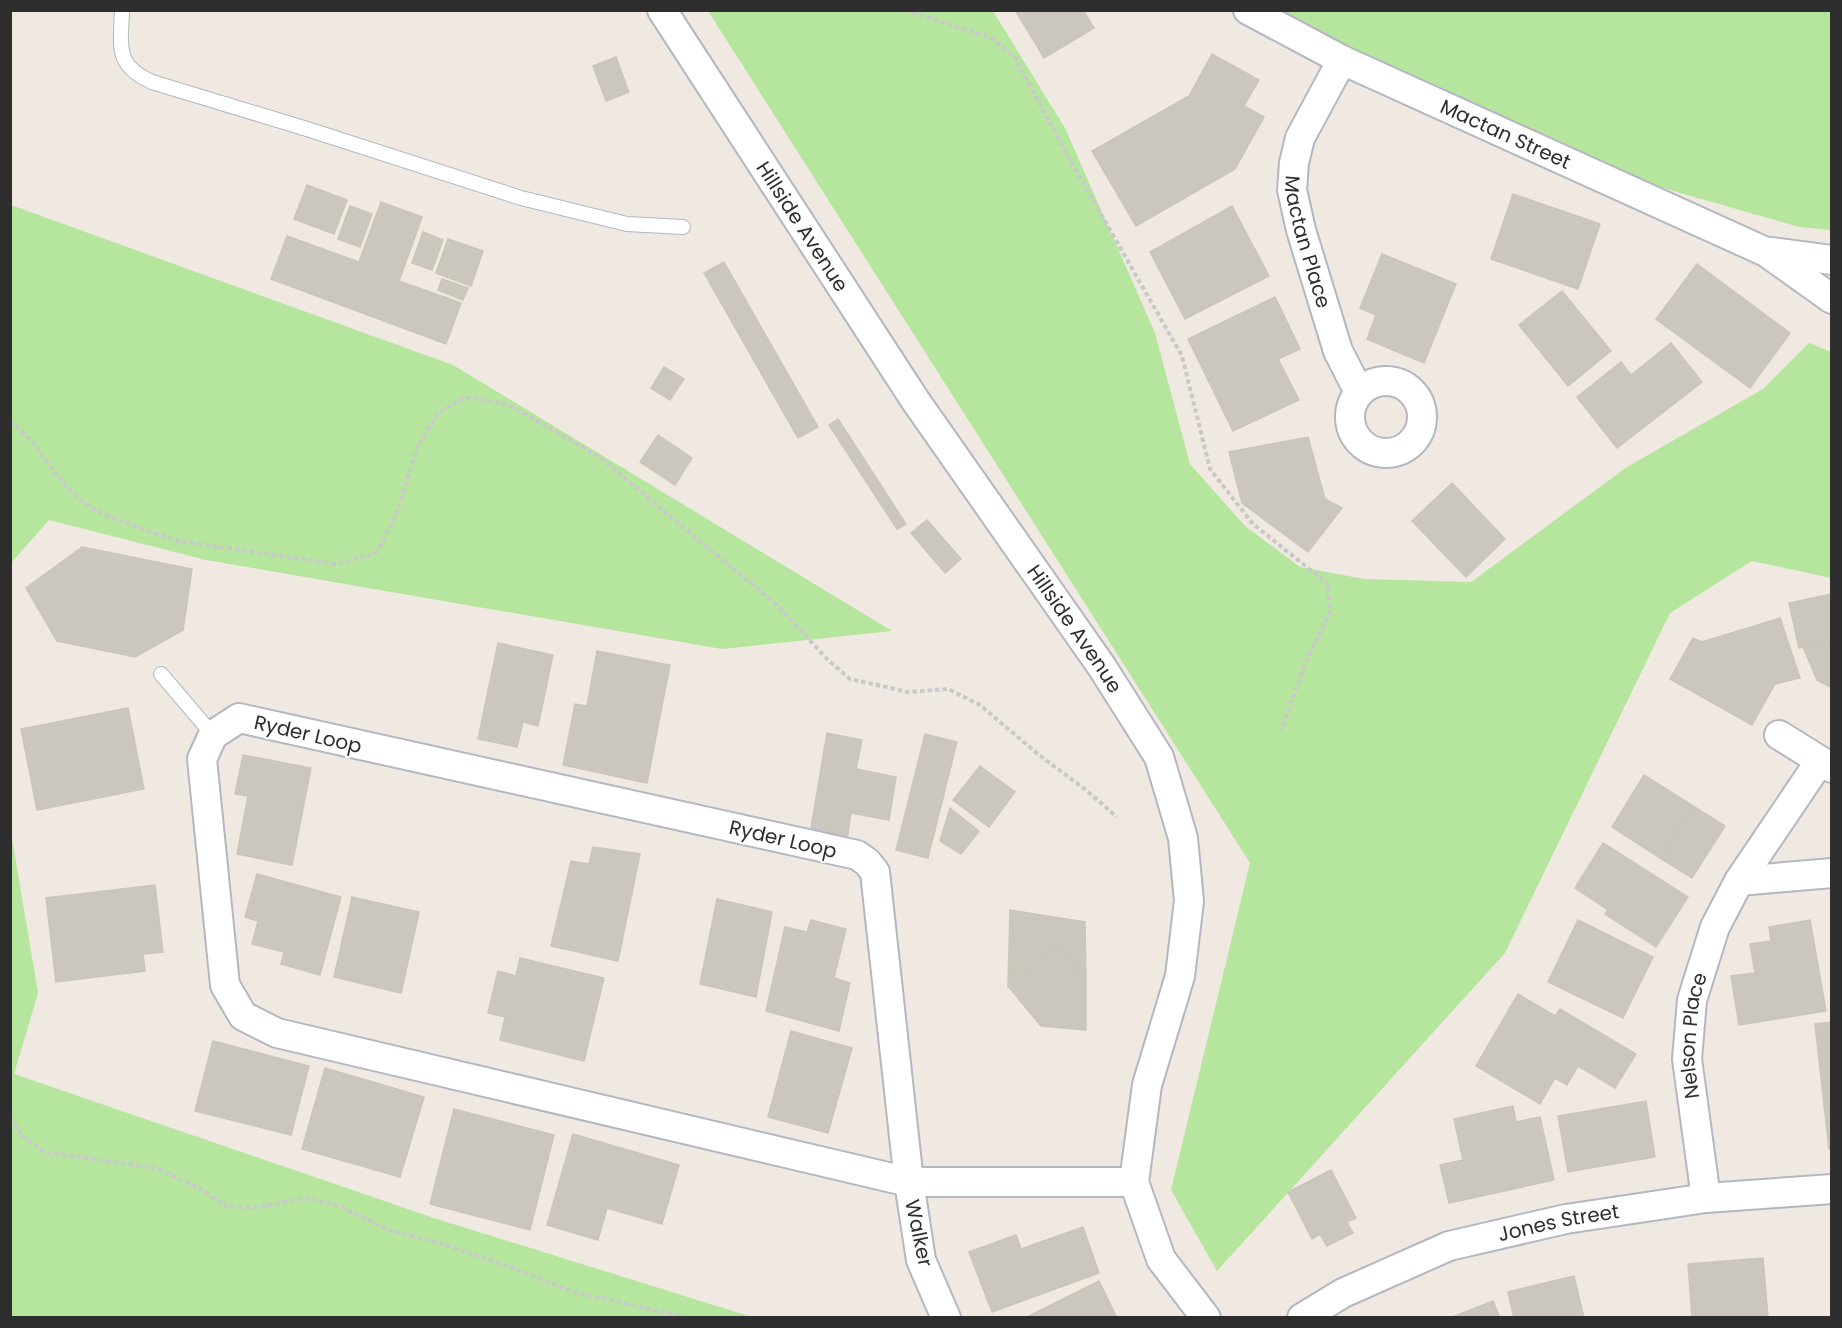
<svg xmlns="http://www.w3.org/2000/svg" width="1842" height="1328" font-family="Poppins,sans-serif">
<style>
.green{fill:#b6e59e}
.building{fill:#cbc7bf;stroke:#cbc5ba;stroke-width:1.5}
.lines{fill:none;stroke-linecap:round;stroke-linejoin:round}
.lane-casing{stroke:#b4b7c1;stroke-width:16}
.street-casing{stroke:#b4b7c1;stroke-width:32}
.path{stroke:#c9c9c9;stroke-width:4;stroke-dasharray:4.5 3;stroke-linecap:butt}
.lane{stroke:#fff;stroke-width:14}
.street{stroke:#fff;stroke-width:28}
.labels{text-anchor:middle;stroke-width:4.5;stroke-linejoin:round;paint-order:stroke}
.street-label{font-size:20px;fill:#2e2e2e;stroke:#fff}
</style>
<rect width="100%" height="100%" fill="#efe9e1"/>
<g class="green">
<polygon points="708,11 993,11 1065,128 1155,333 1190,464 1245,526 1300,567 1364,579 1471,582 1627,467 1763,389 1809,343 1831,352 1831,578 1752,561 1670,613 1505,953 1217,1271 1171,1190 1250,863"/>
<polygon points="1277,11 1831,11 1831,230 1799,227 1656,186 1575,148 1385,66"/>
<polygon points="11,205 453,365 892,631 722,649 206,560 49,520 11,563"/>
<polygon points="10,826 38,993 14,1074 434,1218 752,1317 11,1317"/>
</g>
<g class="building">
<polygon points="1015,10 1083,10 1094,28 1044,58"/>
<polygon points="1212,54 1259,80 1244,106 1264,117 1235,169 1136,226 1092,151 1189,96"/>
<polygon points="616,57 629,92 606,101 593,66"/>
<polygon points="307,185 347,200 334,234 294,219"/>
<polygon points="1513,194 1600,224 1578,289 1491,259"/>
<polygon points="381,202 422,217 399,281 461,303 446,344 271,279 287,236 359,262"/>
<polygon points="350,206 372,214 360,247 338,239"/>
<polygon points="1232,206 1269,276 1185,319 1150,252"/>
<polygon points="423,232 443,240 432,270 412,263"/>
<polygon points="448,239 483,251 471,286 436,273"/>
<polygon points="1382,254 1456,284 1424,363 1367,339 1376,315 1360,308"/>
<polygon points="724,262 818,427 798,438 704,273"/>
<polygon points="1697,264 1790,333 1750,388 1656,319"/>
<polygon points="442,279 468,288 463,300 438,290"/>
<polygon points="1562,291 1611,351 1568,386 1519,325"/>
<polygon points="1275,297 1300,349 1278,359 1299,400 1233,431 1188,339"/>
<polygon points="1671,343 1702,382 1617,448 1577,397 1621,362 1631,375"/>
<polygon points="664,367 684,379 670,400 651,388"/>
<polygon points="838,419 906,524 897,529 829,425"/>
<polygon points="658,435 692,458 675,485 640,462"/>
<polygon points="1308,437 1325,499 1342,508 1308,552 1242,503 1229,452"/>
<polygon points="1452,483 1505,539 1466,577 1412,521"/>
<polygon points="927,520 961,559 945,573 911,533"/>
<polygon points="82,547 192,569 183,630 135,657 57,641 26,588"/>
<polygon points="1831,594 1832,641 1799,648 1789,603"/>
<polygon points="1780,618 1800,678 1775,684 1752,725 1670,679 1693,638 1702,642"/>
<polygon points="1832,641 1832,688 1817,680 1803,647"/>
<polygon points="498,643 553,655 538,726 523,722 517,747 478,739"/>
<polygon points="597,651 670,665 647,783 563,765 575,704 587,706"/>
<polygon points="128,708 144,789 37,810 21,729"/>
<polygon points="827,733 862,740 856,769 896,777 889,820 851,813 847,840 810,834"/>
<polygon points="925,734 957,742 928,858 896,850"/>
<polygon points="243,755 311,768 292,865 237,854 248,796 235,794"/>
<polygon points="980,766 1015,792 989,827 953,800"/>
<polygon points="1644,775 1693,806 1660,858 1612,827"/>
<polygon points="1693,806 1725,826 1692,878 1660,858"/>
<polygon points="950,808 979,831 961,854 940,841"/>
<polygon points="1603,843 1688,897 1656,947 1605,914 1608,910 1575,888"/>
<polygon points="593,847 640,854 618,961 551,946 571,861 589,864"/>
<polygon points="257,874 341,897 320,975 281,964 284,952 252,944 258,921 245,917"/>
<polygon points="155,885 163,952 143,954 145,971 56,982 46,898"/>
<polygon points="352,897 419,912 401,993 334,977"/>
<polygon points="717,899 772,912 756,997 700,984"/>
<polygon points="1010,910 1085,922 1086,983 1057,943 1008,986"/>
<polygon points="811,920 846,929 834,978 850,983 839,1031 766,1011 785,927 807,932"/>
<polygon points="1578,920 1653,957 1623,1018 1548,982"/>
<polygon points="1810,920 1826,1011 1739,1025 1731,976 1755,973 1750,944 1771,941 1769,927"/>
<polygon points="1057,943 1086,983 1086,1030 1041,1026 1008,986"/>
<polygon points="520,958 604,978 584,1061 500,1040 505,1017 488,1013 498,971 516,976"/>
<polygon points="1518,994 1555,1016 1560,1009 1636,1054 1615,1088 1578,1066 1567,1085 1555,1078 1540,1104 1476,1066"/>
<polygon points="1832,1022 1832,1148 1829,1149 1815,1024"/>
<polygon points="791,1031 852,1048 828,1133 768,1117"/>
<polygon points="213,1041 309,1066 291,1135 195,1111"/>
<polygon points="325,1068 424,1097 400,1177 302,1149"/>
<polygon points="1646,1101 1655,1157 1568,1172 1558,1116"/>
<polygon points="1513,1106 1516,1122 1540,1117 1554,1180 1449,1203 1440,1165 1463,1160 1454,1119"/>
<polygon points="454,1109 554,1135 530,1230 430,1204"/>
<polygon points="573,1134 679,1165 662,1224 607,1208 598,1240 547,1225"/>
<polygon points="1331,1170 1356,1218 1347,1222 1353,1233 1327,1246 1320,1234 1312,1239 1288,1192"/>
<polygon points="1083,1227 1099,1273 992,1312 969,1252 1016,1235 1021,1249"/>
<polygon points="1763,1258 1768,1317 1692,1318 1688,1264"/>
<polygon points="1574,1276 1584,1318 1514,1318 1508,1292"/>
<polygon points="1099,1281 1117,1318 1025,1318"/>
<polygon points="1493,1301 1500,1318 1450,1318"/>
</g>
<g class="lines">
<g class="lane-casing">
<g id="lane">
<path d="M122 10C121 46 114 65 152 82L307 129 521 198 627 224 683 227"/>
<polyline points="161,674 213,735"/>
</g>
</g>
<g class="street-casing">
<g id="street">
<path id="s1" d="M662 10 915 400 1102 667 1159 757 1183 838 1189 901 1180 976 1147 1085 1134 1182 1161 1259 1206 1318"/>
<path id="s2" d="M1248 10 1342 60 1766 252 1832 299"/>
<path id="s3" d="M1342 60 1300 138 1294 163 1292 190 1301 230 1338 351 1359 392"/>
<polyline points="1771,252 1832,260"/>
<circle cx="1386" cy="417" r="36"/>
<polyline points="1779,735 1832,768"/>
<polyline points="1739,881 1832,873"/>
<path id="s4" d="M1706 1198 1687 1059 1692 1000 1715 927 1739 881 1820 761"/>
<polyline points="946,1318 921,1260 909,1182 875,872 867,862 857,855 239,718 213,735 202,759 225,985 243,1016 277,1033 909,1182 1134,1182"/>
<path id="s5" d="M1302 1318 1343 1293 1449 1246 1566 1219 1706 1198 1832 1189"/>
</g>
</g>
<g class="path">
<polyline points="905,10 992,38 1015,58 1065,151 1182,356 1210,469 1253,524 1328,584 1330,612 1308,657 1281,730"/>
<polyline points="10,421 30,439 67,488 89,507 113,518 178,541 336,564 376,553 396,515 417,448 438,413 465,397 507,404 598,456 779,607 828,660 850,679 908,692 948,689 980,705 1039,755 1086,790 1117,817"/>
<polyline points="10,1008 10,1021"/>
<polyline points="10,1117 22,1136 44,1152 156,1168 199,1188 226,1206 253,1208 305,1198 342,1207 388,1230 443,1244 513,1268 570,1291 690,1318"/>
</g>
<use href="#lane" class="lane"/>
<use href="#street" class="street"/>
</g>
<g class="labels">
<g class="street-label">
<text dy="7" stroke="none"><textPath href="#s2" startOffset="286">Mactan Street</textPath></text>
<text dy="7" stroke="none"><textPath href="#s1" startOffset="258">Hillside Avenue</textPath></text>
<text dy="7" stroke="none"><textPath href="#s3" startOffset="195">Mactan Place</textPath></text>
<text dy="7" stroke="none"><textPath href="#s1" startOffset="744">Hillside Avenue</textPath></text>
<text transform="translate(308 734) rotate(13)" y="7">Ryder Loop</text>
<text transform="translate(783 839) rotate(13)" y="7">Ryder Loop</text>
<text dy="7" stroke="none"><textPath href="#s4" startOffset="164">Nelson Place</textPath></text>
<text dy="7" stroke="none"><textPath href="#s5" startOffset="276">Jones Street</textPath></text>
<text transform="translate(919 1233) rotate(78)" y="7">Walker</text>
</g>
</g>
<rect width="1842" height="1328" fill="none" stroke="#2e2e2e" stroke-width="24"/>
</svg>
